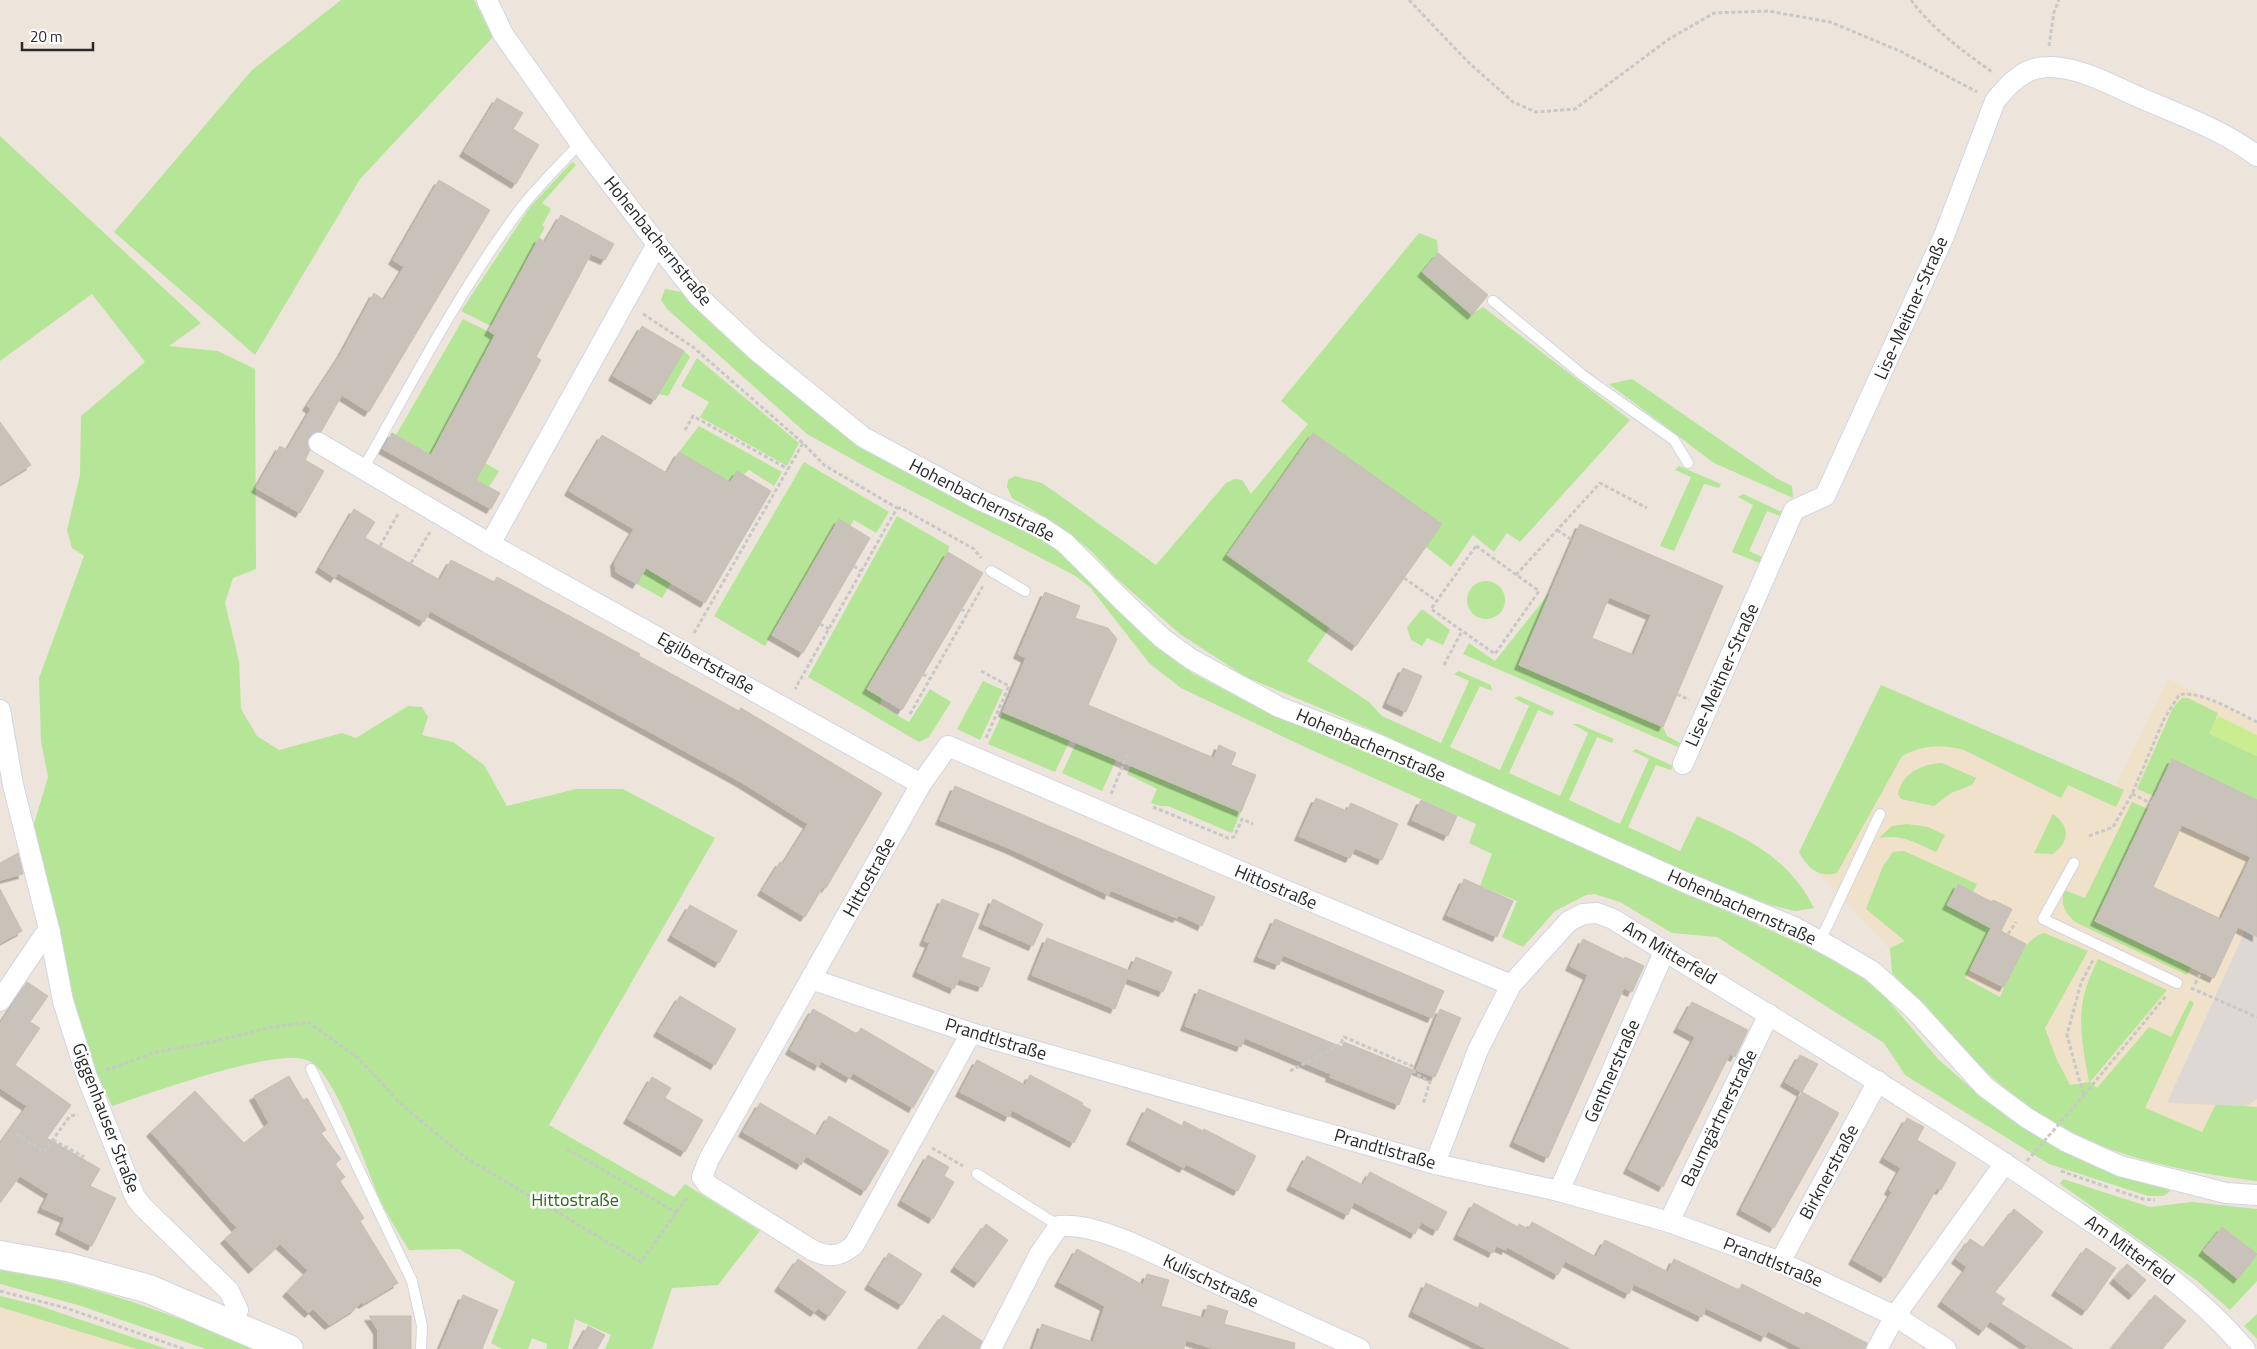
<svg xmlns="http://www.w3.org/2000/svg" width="2257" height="1349" font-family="'Titillium Web',sans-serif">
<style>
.education{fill:#efe1ca}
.green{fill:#b5e596;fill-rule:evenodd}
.pitch{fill:#caed92}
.plaza{fill:#ddd8d3}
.building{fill:#c8c2bb;stroke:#c8c0b5;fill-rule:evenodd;filter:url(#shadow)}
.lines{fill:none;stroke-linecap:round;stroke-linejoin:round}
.lane-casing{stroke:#d1d5e3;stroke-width:12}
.street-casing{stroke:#d1d5e3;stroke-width:22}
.secondary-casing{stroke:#d1d5e3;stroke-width:30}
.path{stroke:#c8c8c8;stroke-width:3;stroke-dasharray:4 2.5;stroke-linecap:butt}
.lane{stroke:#fff;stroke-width:10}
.street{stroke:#fff;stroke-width:20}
.secondary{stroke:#fff;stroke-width:28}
.path-bridge{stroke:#c8c8c8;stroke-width:3;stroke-dasharray:4 2.5;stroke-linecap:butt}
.labels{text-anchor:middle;stroke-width:5;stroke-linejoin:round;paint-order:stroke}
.street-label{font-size:18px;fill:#2a2a2a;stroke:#fff}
.park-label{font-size:18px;fill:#2d6a18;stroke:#fff}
</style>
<defs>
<filter id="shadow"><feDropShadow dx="-4.5" dy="4.5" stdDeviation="0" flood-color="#0004"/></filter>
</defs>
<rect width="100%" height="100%" fill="#ede5dc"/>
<g class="education">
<polygon points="2168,679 2257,723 2257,1161 2080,1111 1937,1000 1799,852 1881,685 2115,786"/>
<polygon points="0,1302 151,1349 0,1349"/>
</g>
<g class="green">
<polygon points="341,0 474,0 493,37 360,179 255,355 114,232 252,70"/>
<path d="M0 136 201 323 169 346 218 351 255 369 256 569 233 578 225 603 239 661 241 709 257 736 279 750 342 733 356 738 408 706 422 707 428 717 422 735 453 742 484 765 507 806 576 789H623L715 838 549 1125 674 1197 685 1184 760 1231 718 1285 672 1288 652 1349H605L611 1335 575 1319 568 1349H546L547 1344 532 1338 528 1349H502L491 1343 515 1282 459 1249 409 1250C400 1235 390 1220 382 1204 368 1175 336 1070 307 1060 273 1048 151 1093 112 1106L86 1050 33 827 48 777 41 741 39 678 84 556 72 548 67 530 80 475 81 416 145 362 92 294 0 361Z"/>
<polygon points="572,162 576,165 542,203 551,209 542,226 545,227 491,326 461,311 530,207"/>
<path d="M1419 233 1437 240 1438 253 1422 272 1472 314 1483 307 1630 420 1520 542 1507 533 1494 552 1473 535 1451 567 1426 547 1442 524 1330 627 1307 661 1369 702 1382 716 1441 743 1469 681 1454 674 1459 671 1491 685 1492 691 1480 686 1450 747 1500 770 1529 706 1514 698 1519 696 1554 712 1552 716 1538 710 1509 773 1560 796 1588 733 1573 724H1578L1614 739 1612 743 1597 737 1569 800 1620 824 1649 759 1632 751 1636 749 1673 766 1671 770 1656 765 1628 827 1680 851 1697 816C1748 839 1787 856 1814 908L1795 911 1770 905 1631 851 1370 729 1246 677 1180 634 1116 578 1090 550 1055 523 1012 498 1007 487 1008 480 1015 476 1042 483 1055 492 1156 565 1226 483 1234 479 1242 480 1251 494 1308 424 1281 401Z"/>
<polygon points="665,289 681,292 717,329 767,373 838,428 1059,548 1084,569 1142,634 1192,673 1256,706 1369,751 1823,954 1859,975 1883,994 1938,1059 1971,1088 2009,1115 2102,1164 2171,1191 2163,1196 2148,1196 2049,1164 1905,1075 1884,1043 1717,937 1672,933 1620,902 1594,894 1586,895 1555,911 1523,947 1502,937 1517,901 1480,886 1492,854 1469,843 1476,824 1307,748 1181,688 1149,663 1090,587 1074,575 877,473 807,434 667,309 661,300"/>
<polygon points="463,319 495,335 440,437 499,471 489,487 396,435"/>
<polygon points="684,351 690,357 668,396 658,394"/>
<polygon points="697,358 799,443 787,466 700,417 709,402 681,386"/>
<polygon points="1632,379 1776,478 1792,486 1793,498 1714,463 1609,384"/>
<polygon points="699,426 782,472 774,486 749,470 743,475 737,471 662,598 637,584 705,468 679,452"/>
<polygon points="804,462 889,512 876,533 854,520 850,526 839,520 765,646 714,616"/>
<polygon points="1679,466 1721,484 1719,488 1704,484 1674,551 1660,546 1691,477 1675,470"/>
<polygon points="1743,494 1786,514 1785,518 1767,511 1749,551 1764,558 1762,564 1732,552 1753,505 1738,497"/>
<polygon points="897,516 949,546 948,552 867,689 882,698 880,705 909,722 930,689 951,702 929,737 919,742 808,677"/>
<circle cx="1486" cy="600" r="19"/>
<polygon points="1550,592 1519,665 1663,727 1667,736 1682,744 1678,747 1463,654 1469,643 1495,661"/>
<polygon points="1422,609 1450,630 1443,645 1427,638 1422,646 1411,640 1407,627"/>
<polygon points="983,681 1003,690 980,740 957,729"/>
<path d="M1881 685 2115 786 2124 790 2116 807 2068 785 2061 798 1964 750C1940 744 1924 745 1902 756L1837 873C1819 878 1807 868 1799 852Z"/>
<polygon points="2182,698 2188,698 2218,713 2210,734 2257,756 2257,800 2172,759 2154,796 2137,789 2173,708"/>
<polygon points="1003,712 1070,740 1055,772 988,744"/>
<polygon points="1076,743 1116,760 1102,791 1062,773"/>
<path d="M1942 763 1976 778 1972 785 1951 793 1934 806 1901 799 1898 794C1902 773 1922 764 1942 763Z"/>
<polygon points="1131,766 1241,812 1232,833 1168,806 1160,806 1151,803 1157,789 1127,774"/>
<path d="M2132 802 2148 809 2095 921 2191 967 2187 975 2077 923C2065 915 2060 903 2064 890L2085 898Z"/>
<path d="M2053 814C2071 827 2069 842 2053 854L2034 853Z"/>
<path d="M1907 824 1928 827 1945 835 1936 852C1916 843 1902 834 1879 838L1892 826Z"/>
<path d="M1904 851 1977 884 1973 892 1957 884 1947 905 1979 922 1992 926 1965 978 2000 997C2010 975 2020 941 2044 933L2088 951 2045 1028 2056 1058 2070 1085 2089 1082C2084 1052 2076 1019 2086 988 2089 978 2094 968 2098 959L2167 990 2090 1082 2097 1088 2149 1027 2171 1037 2190 1000 2194 1003 2145 1108 2202 1132 2216 1104 2257 1107V1181C2156 1168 2072 1149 1994 1079 1957 1047 1926 1007 1892 973L1890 948 1905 941 1866 909 1883 866 1893 852Z"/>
<path d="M2063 1179 2150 1207 2192 1202 2257 1209V1281L2230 1310 2196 1280 2060 1184ZM2222 1227 2257 1254 2238 1279 2203 1252Z"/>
<path d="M0 1268C87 1284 171 1312 252 1349H206L78 1305 0 1284Z"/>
<polygon points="0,1296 37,1305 167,1349 137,1349 0,1307"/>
<polygon points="2257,1314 2257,1339 2244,1326"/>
</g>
<polygon class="pitch" points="2218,716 2257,735 2257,756 2209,734"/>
<polygon class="plaza" points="2245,931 2257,937 2257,1099 2246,1106 2167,1103"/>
<g class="building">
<polygon points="497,98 523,113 513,129 539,145 516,184 464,152"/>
<polygon points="439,180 490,210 369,412 342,395 321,432 314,432 309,437 307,443 310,450 305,460 324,471 300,513 256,488 280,446 287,450 311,409 307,406 341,354 374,293 384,300 404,267 393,260"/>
<polygon points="561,215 614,244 605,260 591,254 536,357 541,360 476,480 500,493 491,509 383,449 392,433 431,455 495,335 489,331 539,238 545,242"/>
<polygon points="1438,253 1488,295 1472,315 1422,272"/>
<polygon points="642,326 684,351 655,400 613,376"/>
<polygon points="0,422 31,465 0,484"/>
<polygon points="1313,433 1442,524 1356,646 1227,555"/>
<polygon points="602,435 667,473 679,452 730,482 737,471 771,491 705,603 646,568 637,584 616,572 615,562 634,529 569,491"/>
<polygon points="354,509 375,522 365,538 440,580 451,560 494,582 497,577 640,654 639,656 739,711 741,708 751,714 882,793 826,888 823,887 805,917 762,891 780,862 783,864 808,824 741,782 430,611 424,622 338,573 335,578 320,568"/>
<polygon points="839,519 870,538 803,653 772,635"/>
<path d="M1580 524 1723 586 1663 727 1519 665ZM1609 597 1651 615 1634 655 1592 638Z"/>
<polygon points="948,552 983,573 902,710 867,689"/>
<polygon points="1045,592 1080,606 1075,618 1108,628 1117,639 1088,705 1214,758 1219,745 1236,753 1231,765 1256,775 1241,812 1003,712 1026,658 1018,654"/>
<polygon points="1403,668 1422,676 1406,712 1387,703"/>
<path d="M2172 759 2257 800V937L2238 927 2214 978 2095 921ZM2182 825 2251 857 2221 919 2153 887Z"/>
<polygon points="955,786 1215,897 1202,926 1179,915 1177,918 1110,890 1109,895 1011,849 940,820"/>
<polygon points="1316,798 1347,811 1351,803 1398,824 1382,860 1355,848 1350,858 1299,836"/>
<polygon points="1421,800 1457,816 1448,836 1412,820"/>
<polygon points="18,853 23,874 0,880 0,863"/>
<polygon points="1464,879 1513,901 1497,937 1447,915"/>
<polygon points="1958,884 1992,902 1993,900 2012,909 2001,931 2026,944 2004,987 1970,970 1991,928 1947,905"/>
<polygon points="0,889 22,931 0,943"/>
<polygon points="942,899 979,914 961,957 990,968 982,987 959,979 954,989 917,972 930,943 924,941"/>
<polygon points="993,899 1043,924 1033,946 983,924"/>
<polygon points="690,905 737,931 719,963 672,936"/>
<polygon points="1275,919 1444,991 1432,1018 1283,955 1279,965 1258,957"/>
<polygon points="1047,938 1130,971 1136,957 1172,972 1163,992 1127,978 1115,1009 1032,975"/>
<polygon points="1583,939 1624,959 1625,957 1644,966 1632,992 1624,988 1548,1158 1514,1142 1588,975 1570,966"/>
<polygon points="27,982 48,996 30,1022 40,1028 15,1065 71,1105 47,1138 100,1169 90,1186 116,1198 92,1246 60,1230 65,1218 42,1208 49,1194 20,1176 0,1203 0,1144 27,1106 0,1088 0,1024"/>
<polygon points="1199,989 1342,1047 1344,1042 1413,1070 1399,1105 1330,1077 1331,1074 1245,1038 1241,1047 1185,1026"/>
<polygon points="680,996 736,1029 715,1065 658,1032"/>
<polygon points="1692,1002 1748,1030 1735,1057 1730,1054 1663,1187 1628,1169 1695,1037 1678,1028"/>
<polygon points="813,1009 857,1034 861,1028 934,1071 913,1108 853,1073 850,1078 821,1061 819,1066 790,1050"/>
<polygon points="1440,1009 1461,1018 1435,1077 1416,1070"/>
<polygon points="1800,1055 1818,1064 1802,1092 1785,1082"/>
<polygon points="977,1060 1025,1085 1030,1075 1083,1103 1082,1105 1091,1110 1074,1143 1012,1110 1009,1117 960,1092"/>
<polygon points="289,1076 303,1100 307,1098 326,1130 321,1133 341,1159 335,1164 345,1177 340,1181 364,1218 360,1221 398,1283 363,1304 361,1302 355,1309 329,1325 313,1309 309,1313 287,1292 308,1270 280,1244 253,1269 225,1239 237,1228 151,1132 195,1091 244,1143 269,1123 254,1096"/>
<polygon points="652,1077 671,1088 665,1098 703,1120 685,1152 628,1119"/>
<polygon points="1802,1092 1839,1113 1774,1228 1741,1210"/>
<polygon points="760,1103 817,1136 829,1116 889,1151 865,1191 806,1156 801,1165 743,1132"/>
<polygon points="1147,1108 1182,1126 1184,1121 1203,1131 1204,1129 1256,1156 1238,1191 1186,1164 1184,1168 1131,1140"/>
<polygon points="1907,1118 1924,1127 1917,1140 1956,1163 1941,1190 1937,1188 1885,1278 1853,1260 1892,1192 1889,1190 1901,1168 1884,1158"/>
<polygon points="928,1155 949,1167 944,1176 954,1182 933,1219 902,1201"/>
<polygon points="1307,1156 1363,1185 1370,1172 1447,1212 1437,1231 1421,1222 1415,1234 1354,1202 1348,1215 1291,1186"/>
<polygon points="1474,1203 1518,1227 1519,1224 1528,1229 1532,1222 1596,1257 1605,1240 1668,1272 1674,1259 1739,1290 1742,1284 1804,1315 1806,1312 1867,1343 1865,1349 1803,1349 1768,1331 1765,1337 1706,1308 1702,1317 1634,1284 1629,1294 1565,1261 1558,1275 1507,1247 1506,1250 1496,1246 1493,1253 1458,1235"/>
<polygon points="2014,1209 2043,1232 1995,1292 2005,1299 2001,1304 2073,1349 2025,1349 2027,1346 1990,1321 1983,1331 1942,1302 1967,1267 1956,1259 1970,1239 1984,1248"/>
<polygon points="986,1224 1008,1240 978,1283 955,1267"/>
<polygon points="2222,1227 2257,1254 2238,1279 2203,1251"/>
<polygon points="2086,1248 2116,1268 2086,1311 2056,1291"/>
<polygon points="1077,1249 1143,1285 1147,1274 1169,1280 1161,1306 1204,1318 1208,1305 1228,1311 1224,1324 1295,1343 1294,1349 1215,1349 1186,1340 1184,1349 1033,1349 1042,1324 1093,1342 1105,1306 1059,1282"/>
<polygon points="889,1253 922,1274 902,1305 869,1285"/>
<polygon points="798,1259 846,1292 829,1316 818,1308 815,1312 779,1287"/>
<polygon points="2127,1264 2146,1280 2133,1295 2114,1279"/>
<polygon points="1426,1283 1478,1308 1480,1303 1570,1349 1487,1349 1413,1312"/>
<polygon points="463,1295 498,1310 482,1349 440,1349"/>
<polygon points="2155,1295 2186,1321 2162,1349 2111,1349"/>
<polygon points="943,1315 982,1341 979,1349 919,1349"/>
<polygon points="369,1316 411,1316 411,1349 378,1349 378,1330"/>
<polygon points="588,1326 605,1335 597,1349 575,1349"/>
</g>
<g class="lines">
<g class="lane-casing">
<g id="lane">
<polyline points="1493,301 1585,377 1674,440 1688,463"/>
<path d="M363 469C413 381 460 289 521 208 539 185 560 165 580 143"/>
<polyline points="991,571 1025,591"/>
<polyline points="2074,863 2043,919 2177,983"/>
<polyline points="1820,941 1880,814"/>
<polyline points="311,1069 412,1281 422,1326 421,1349"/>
<polyline points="977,1174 1059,1226"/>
</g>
</g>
<g class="street-casing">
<g id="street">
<polyline points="487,0 503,34 580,143 657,244 699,297 757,351 863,437 978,499 1041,527 1065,543 1123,601 1162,638 1191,659 1279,707 1377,744 1682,881 1794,927 1838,951 1872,971 1914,1009 1985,1087 2027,1118 2067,1142 2120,1166 2226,1193 2257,1195"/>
<polyline points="657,244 490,544 921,784"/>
<polyline points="319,443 490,544"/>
<polyline points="0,710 13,785 50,933 63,1001 87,1077 135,1197 143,1207 229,1291 238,1310 233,1324"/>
<path d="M1683 764 1794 510 1825 496 1944 236 1995 101C2008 85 2024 67 2047 67 2079 66 2113 86 2141 98 2180 115 2223 130 2257 156"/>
<polyline points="811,979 971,1033 1435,1164 1559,1191 1669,1222 1780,1262 1895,1316 1946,1349"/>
<polyline points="0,1001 43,937 50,933"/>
<path d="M971 1033 854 1245C840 1257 828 1258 812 1250L708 1185 702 1177 709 1159 921 784 948 746 1237 870 1511 985"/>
<path d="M1435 1164 1478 1050 1511 985 1569 921 1583 914 1597 913 1613 919C1760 1011 1910 1098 2053 1196 2121 1242 2192 1286 2245 1349"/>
<polyline points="1559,1191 1665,950"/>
<polyline points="1669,1222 1769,1014"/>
<polyline points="1780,1262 1878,1081"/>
<path d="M991 1349 1039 1255 1059 1226C1102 1222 1168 1261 1208 1279 1258 1303 1309 1326 1360 1349"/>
<polyline points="1877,1349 1895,1316 2005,1163"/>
</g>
</g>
<g class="secondary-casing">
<polyline id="secondary" points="0,1255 68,1267 149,1289 289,1349"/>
</g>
<g class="path">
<polyline points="1409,0 1467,61 1513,102 1536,112 1575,109 1669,39 1714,13 1768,11 1830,22 1900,51 1977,92"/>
<path d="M1911 0C1932 29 1963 51 1992 72"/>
<polyline points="2049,46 2054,12 2059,0"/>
<polyline points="643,314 693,347 803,443 824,465 897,508 795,689"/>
<polyline points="685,430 693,416 788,469"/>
<polyline points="897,508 901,508 974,549 981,558"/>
<polyline points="1557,530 1572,540"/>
<polyline points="380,546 398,514"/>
<polygon points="1476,546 1539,591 1495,654 1431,609"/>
<polyline points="411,563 430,532"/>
<polyline points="854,566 861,571"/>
<polyline points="1516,575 1600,483 1647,508"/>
<polyline points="1404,578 1437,601"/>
<polyline points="961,609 968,613"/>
<polyline points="820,624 829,629"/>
<polyline points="694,633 803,443"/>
<polyline points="1444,665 1462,631"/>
<polyline points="981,671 1009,686 986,738"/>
<polyline points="923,674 930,679"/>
<polyline points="1677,694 1689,700"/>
<polyline points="910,714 983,586"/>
<polyline points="1111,794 1128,753"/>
<polyline points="2132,794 2151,803"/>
<polyline points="1153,807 1228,838 1234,837 1242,819 1253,824"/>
<path d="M2089 836 2113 827 2132 794 2164 719 2179 695C2199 689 2238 713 2257 722"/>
<polyline points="2008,934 2016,922"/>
<polyline points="2195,984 2201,972"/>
<polyline points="2191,988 2257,1017"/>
<polyline points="106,1070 156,1052 207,1043 268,1028 308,1022 358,1058 404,1107 466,1158 641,1262 688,1196"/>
<polyline points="1290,1071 1340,1045 1344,1037 1412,1066 1415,1073 1430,1082 1423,1104"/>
<polyline points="2083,1094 2067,1035 2081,983 2093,960"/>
<polyline points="2084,1095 2166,996"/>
<polyline points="17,1134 44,1152 70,1116 78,1115"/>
<polyline points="53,1140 84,1157"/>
<polyline points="932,1148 963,1166"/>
<polyline points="567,1149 677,1213"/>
<polyline points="2061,1171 2110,1188"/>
<polyline points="2116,1190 2143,1199 2155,1200"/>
<polyline points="0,1291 66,1308 184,1349"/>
</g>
<use href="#lane" class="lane"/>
<use href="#street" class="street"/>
<use href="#secondary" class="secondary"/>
<polyline class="path-bridge" points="2027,1161 2084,1095"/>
</g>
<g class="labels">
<g class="street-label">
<text transform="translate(658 241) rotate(51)" y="6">Hohenbachernstraße</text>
<text transform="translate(1911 308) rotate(-66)" y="6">Lise-Meitner-Straße</text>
<text transform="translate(982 500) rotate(27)" y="6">Hohenbachernstraße</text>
<text transform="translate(706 663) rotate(29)" y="6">Egilbertstraße</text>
<text transform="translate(1722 675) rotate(-66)" y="6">Lise-Meitner-Straße</text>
<text transform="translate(1371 745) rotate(23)" y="6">Hohenbachernstraße</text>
<text transform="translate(869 877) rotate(-61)" y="6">Hittostraße</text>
<text transform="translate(1276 887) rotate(23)" y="6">Hittostraße</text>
<text transform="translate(1742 907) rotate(24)" y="6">Hohenbachernstraße</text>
<text transform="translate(1670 953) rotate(31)" y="6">Am Mitterfeld</text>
<text transform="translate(996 1039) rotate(17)" y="6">Prandtlstraße</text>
<text transform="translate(1612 1071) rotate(-66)" y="6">Gentnerstraße</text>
<text transform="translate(106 1118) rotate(69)" y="6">Giggenhauser Straße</text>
<text transform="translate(1719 1118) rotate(-64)" y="6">Baumgärtnerstraße</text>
<text transform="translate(1385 1149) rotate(16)" y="6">Prandtlstraße</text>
<text transform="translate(1829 1172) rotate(-62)" y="6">Birknerstraße</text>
<text transform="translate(2130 1250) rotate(36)" y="6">Am Mitterfeld</text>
<text transform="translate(1773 1262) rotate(22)" y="6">Prandtlstraße</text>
<text transform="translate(1211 1281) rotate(25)" y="6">Kulischstraße</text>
</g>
<g class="park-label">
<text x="575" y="1206">Hittostraße</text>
</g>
</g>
<path d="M22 42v8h71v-8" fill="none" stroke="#2a2a2a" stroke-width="2.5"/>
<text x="30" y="42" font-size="15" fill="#2a2a2a" stroke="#ffffff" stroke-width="4" paint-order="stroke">20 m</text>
</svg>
